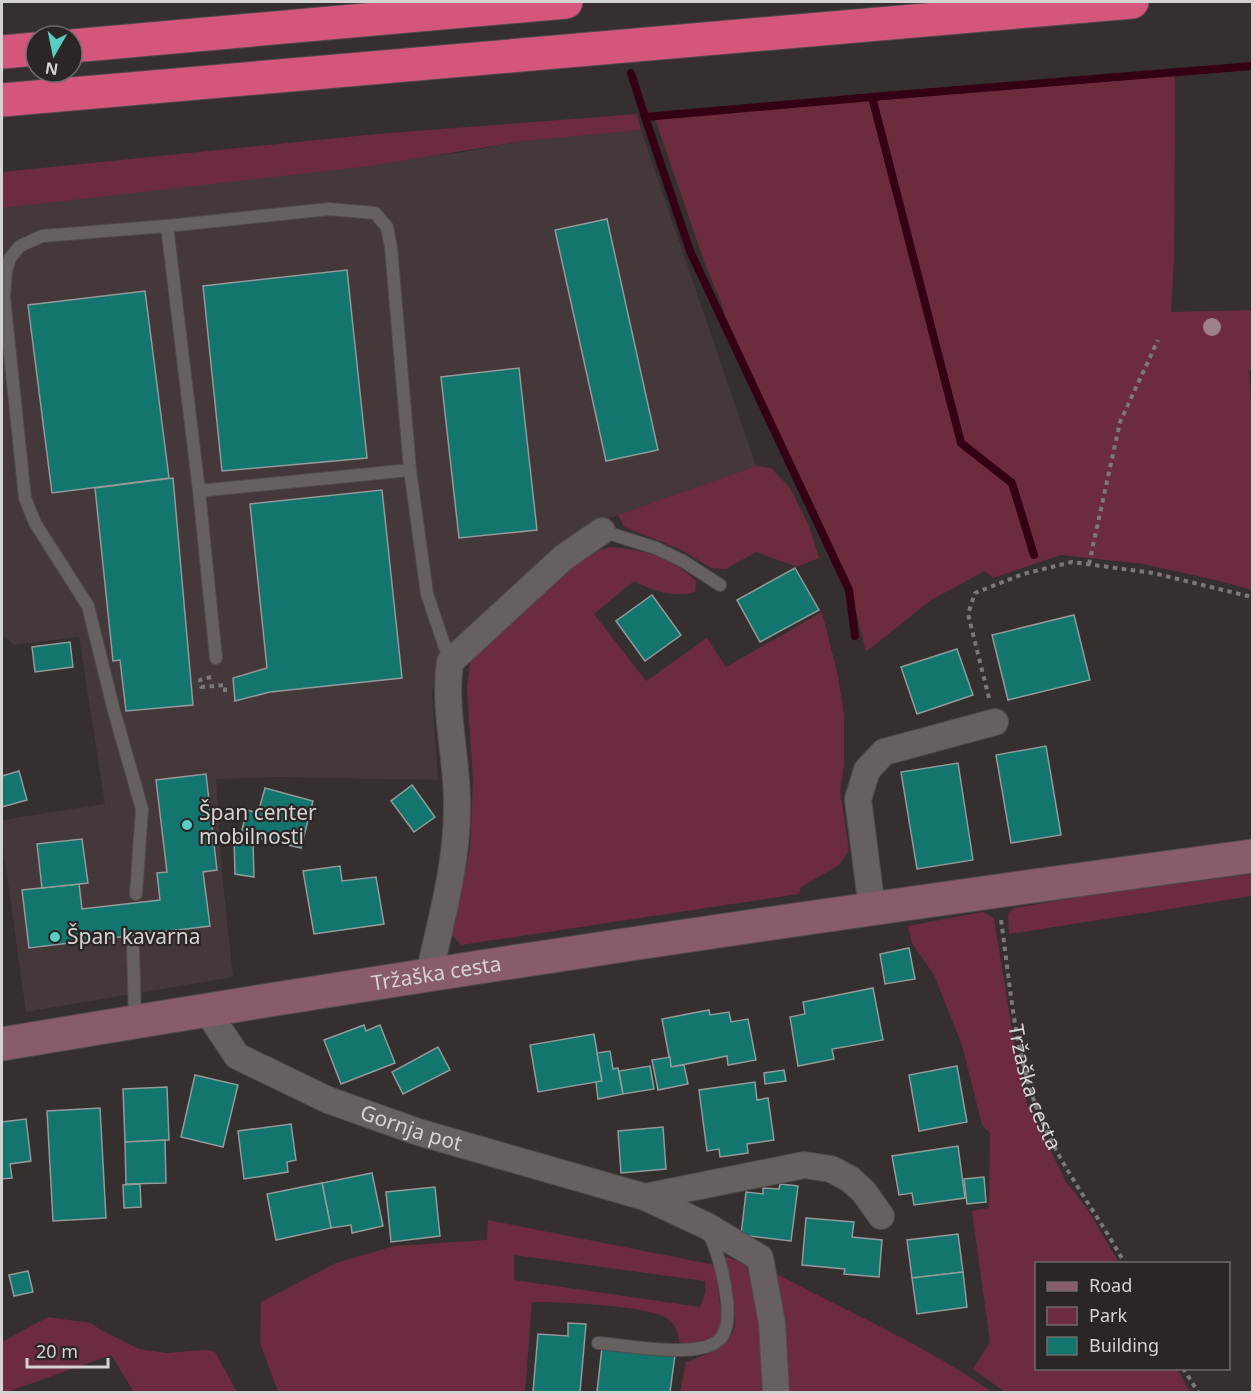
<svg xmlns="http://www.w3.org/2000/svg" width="1254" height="1394" font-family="'Noto Sans',sans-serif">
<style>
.built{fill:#45383b}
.green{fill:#6c2c3e;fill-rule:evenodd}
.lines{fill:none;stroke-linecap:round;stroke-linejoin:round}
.stream{stroke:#340013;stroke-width:8}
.building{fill:#12756e;stroke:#939a99;stroke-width:1.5}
.lane-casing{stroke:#504b4c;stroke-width:14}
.street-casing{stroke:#504b4c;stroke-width:28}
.secondary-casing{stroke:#504b4c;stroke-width:35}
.highway-casing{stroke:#504b4c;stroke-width:35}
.path{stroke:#7c7878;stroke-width:4;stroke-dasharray:4.5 4.5;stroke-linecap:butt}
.lane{stroke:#676061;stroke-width:12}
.street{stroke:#676061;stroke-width:26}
.secondary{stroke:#885d69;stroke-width:33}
.highway{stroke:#d4567b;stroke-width:33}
.tree{fill:#9e8187}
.poi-dot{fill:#56cec4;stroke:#2b2526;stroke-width:2}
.labels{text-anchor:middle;stroke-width:4.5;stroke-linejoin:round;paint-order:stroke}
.poi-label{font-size:21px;fill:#d5d2d2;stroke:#2b2526;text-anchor:start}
.street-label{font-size:21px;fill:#d5d2d2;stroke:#2b2526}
</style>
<rect width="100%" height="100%" fill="#352f30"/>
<polygon class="built" points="641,130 756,466 582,528 465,632 439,659 432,693 438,780 277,777 216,779 222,874 233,977 26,1012 2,839 2,820 105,804 79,637 14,645 2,634 2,208 465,152 524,141"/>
<g class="green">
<polygon points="1175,74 1174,259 1171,312 1252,310 1252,369 1249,371 1252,413 1252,590 1224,582 1143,564 1061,555 993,578 985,571 931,600 866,652 852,596 835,552 752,381 730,332 722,305 705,264 653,113"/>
<polygon points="637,114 641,130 524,141 369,166 2,208 2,172 377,134"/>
<polygon points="756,466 771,468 790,488 809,526 819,558 797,567 756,552 726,569 711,568 680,549 624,527 618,515"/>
<path d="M610 547C649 551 667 555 696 581L695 592C673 598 654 591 634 581L594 614 646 681 707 638 726 667 822 612 838 676 844 715V765L840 791 849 850 839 865 801 887 799 894 461 945 452 935 470 848 473 781 467 688 470 663 477 649 571 567 594 552Z"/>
<polygon points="1252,874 1252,896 1009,934 1008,914 1014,908 1078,897"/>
<polygon points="982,912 994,918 1017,1062 1027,1104 1066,1182 1088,1210 1119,1263 1036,1264 1036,1368 1177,1369 1190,1392 1005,1392 973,1369 990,1342 972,1211 989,1208 990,1133 982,1125 962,1045 934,975 912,943 908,926"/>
<path d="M488 1220 715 1265 722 1320 715 1340 700 1345 680 1343C678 1335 676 1324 668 1319 649 1305 558 1302 532 1302L525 1392H278L260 1343 261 1302 336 1263 394 1246 487 1240ZM514 1255 705 1281V1293L700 1307 514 1280Z"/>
<path d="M725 1256 746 1265 769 1347V1392H680L686 1362C761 1338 729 1313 725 1256Z"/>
<path d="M771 1271C845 1311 924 1344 992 1392H783Z"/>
<polygon points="48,1317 91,1323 101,1330 139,1349 167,1353 204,1350 215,1352 237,1392 134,1392 111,1355 7,1392 2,1392 2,1342"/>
</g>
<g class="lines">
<g class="stream">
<polyline points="631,73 645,117 872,97 961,443 1012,483 1034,555"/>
<polyline points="872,97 1252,66"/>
<polyline points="645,117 690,251 849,590 855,636"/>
</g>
</g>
<g class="building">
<polygon points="607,219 658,450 606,461 555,230"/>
<polygon points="347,270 367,458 222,471 203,286"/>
<polygon points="145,291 169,478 52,493 28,305"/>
<polygon points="519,368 537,530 459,538 441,377"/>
<polygon points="173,478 193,705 126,711 120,660 113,661 95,488"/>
<polygon points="382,490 402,678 270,692 235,701 233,678 267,668 250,504"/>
<polygon points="795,568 819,610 760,642 737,600"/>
<polygon points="652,595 681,635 645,661 616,621"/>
<polygon points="1074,615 1090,680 1008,700 992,635"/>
<polygon points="70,642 73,667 35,672 32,647"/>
<polygon points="957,649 973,695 917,714 901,667"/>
<polygon points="1046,746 1061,835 1011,843 996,755"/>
<polygon points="958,763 973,860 917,869 901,772"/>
<polygon points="19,771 27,800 2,807 2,776"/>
<polygon points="206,774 217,870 203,872 210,926 29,948 22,890 79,884 82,909 160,900 157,873 167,872 156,780"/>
<polygon points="412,785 435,817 414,832 391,801"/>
<polygon points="265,788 313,801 301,848 241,834 247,810 258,813"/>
<polygon points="234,838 253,841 254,877 235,874"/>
<polygon points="82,839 88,883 42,888 37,844"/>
<polygon points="340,866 342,881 376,877 384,924 314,934 303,871"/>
<polygon points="909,948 915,979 885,984 880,954"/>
<polygon points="873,988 883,1040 832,1049 834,1059 798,1066 790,1017 805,1014 803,1002"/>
<polygon points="709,1010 710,1015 729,1012 731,1022 748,1019 756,1060 728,1065 727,1056 671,1067 662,1019"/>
<polygon points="364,1025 366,1031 380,1025 395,1063 341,1084 324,1040"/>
<polygon points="594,1034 602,1081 538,1092 530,1045"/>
<polygon points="438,1047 450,1070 403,1094 392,1072"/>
<polygon points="610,1051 613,1069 618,1068 623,1094 598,1099 596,1082 602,1081 597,1053"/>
<polygon points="670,1057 671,1067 684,1065 688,1084 658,1090 652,1060"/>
<polygon points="650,1066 654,1089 623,1094 619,1071"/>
<polygon points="957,1066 967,1122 919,1131 909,1075"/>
<polygon points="784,1070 786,1081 765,1084 764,1073"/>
<polygon points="195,1075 238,1085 223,1147 181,1137"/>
<polygon points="755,1082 757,1100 768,1098 774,1140 747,1144 748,1153 720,1157 719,1149 707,1151 699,1090"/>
<polygon points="167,1087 169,1140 125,1142 123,1089"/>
<polygon points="100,1108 106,1218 53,1221 47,1111"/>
<polygon points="26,1119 31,1161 10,1164 12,1178 2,1179 2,1122"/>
<polygon points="291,1124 296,1160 287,1162 288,1172 244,1179 238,1131"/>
<polygon points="663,1127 666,1169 621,1173 618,1131"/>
<polygon points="165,1140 166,1183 126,1184 125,1142"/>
<polygon points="958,1146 965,1198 914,1205 912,1193 899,1195 892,1156"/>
<polygon points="372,1173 383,1226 352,1233 351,1225 331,1228 322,1183"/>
<polygon points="984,1177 986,1202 967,1204 964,1179"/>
<polygon points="322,1183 331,1228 276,1240 267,1194"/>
<polygon points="140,1184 141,1207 124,1208 123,1185"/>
<polygon points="780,1184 798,1186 791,1241 741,1235 746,1192 763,1194 763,1188 779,1189"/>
<polygon points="435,1187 440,1236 391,1242 386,1192"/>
<polygon points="806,1218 854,1222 852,1237 882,1240 879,1277 844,1274 845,1269 802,1265"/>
<polygon points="958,1234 963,1272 912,1278 907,1240"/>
<polygon points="28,1271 33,1292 14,1296 9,1275"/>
<polygon points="963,1272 967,1307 917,1314 912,1278"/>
<polygon points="568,1323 586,1324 580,1392 533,1392 538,1334 568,1336"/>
<polygon points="602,1347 675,1355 670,1392 597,1392"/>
</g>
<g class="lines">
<g class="lane-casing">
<g id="lane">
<polyline points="167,226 199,491 216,658"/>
<polyline points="199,491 410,470"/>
<polyline points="602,531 656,548 683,561 720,585"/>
<polyline points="136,894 142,809 114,711 88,606 35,523 25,498 4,297 6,271 10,258 20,246 42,236 167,226 329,209 375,213 387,227 391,247 410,470 427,594 450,662"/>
<polyline points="133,948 135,1019"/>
<path d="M598 1343C626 1345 700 1360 720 1339 729 1329 728 1313 727 1300 724 1276 719 1255 709 1233"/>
</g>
</g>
<g class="street-casing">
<g id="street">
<polyline points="872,909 858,799 867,770 884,752 995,722"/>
<path d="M429 975C441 920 457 865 457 808 458 759 443 711 450 662L564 557 602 531"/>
<path id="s2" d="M207 1011 237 1056 328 1100 418 1132 645 1197 707 1226 760 1258 772 1323 776 1392"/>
<polyline points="645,1197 804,1165 831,1169 850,1179 864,1192 881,1216"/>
</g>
</g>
<g class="secondary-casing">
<g id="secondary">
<path id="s3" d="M2 1044C417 974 835 912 1252 856"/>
</g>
</g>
<g class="highway-casing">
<g id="highway">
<polyline points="72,46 566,2"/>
<polyline points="2,52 36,49"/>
<polyline points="2,100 1132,2"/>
</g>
</g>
<g class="path">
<polyline points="1089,564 1120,422 1158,340"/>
<polyline points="211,677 200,680 201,687 225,685 225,694"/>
<polyline points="989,698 968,614 975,593 1023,574 1072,562 1153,573 1252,597"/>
<path id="s1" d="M1001 920C1011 990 1015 1065 1046 1130 1068 1177 1100 1218 1125 1264"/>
<polyline points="1183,1368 1198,1392"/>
</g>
<use href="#lane" class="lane"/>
<use href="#street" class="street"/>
<use href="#secondary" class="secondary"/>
<use href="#highway" class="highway"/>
</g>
<circle class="tree" cx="1212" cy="327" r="9"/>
<g class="poi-dot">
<circle cx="187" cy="825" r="6"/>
<circle cx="55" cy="937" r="6"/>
</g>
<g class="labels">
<g class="poi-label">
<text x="199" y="820">Špan center<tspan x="199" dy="24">mobilnosti</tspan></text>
<text x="67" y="944">Špan kavarna</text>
</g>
<g class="street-label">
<text dy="7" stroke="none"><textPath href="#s3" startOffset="440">Tržaška cesta</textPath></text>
<text dy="7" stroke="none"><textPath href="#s1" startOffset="171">Tržaška cesta</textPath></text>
<text dy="7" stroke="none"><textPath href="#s2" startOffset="243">Gornja pot</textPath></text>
</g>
</g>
<rect width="1254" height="1394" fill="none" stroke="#d5d2d2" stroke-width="6"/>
<rect x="1035" y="1262" width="195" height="108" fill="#2b2526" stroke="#6f6a6b" stroke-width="1.5"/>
<rect x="1047" y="1282" width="30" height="9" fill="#885d69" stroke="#6f6a6b" stroke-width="1.5"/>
<text x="1089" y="1292" font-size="18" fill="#d5d2d2">Road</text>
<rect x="1047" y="1307" width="30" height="18" fill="#6c2c3e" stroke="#6f6a6b" stroke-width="1.5"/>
<text x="1089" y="1322" font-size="18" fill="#d5d2d2">Park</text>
<rect x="1047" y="1337" width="30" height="18" fill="#12756e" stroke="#6f6a6b" stroke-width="1.5"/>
<text x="1089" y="1352" font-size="18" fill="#d5d2d2">Building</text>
<g transform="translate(54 54) rotate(189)"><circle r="28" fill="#2b2526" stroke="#6f6a6b" stroke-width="1.5"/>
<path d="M0-4.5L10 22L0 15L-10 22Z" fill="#56cec4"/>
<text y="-9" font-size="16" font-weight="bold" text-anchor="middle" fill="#d5d2d2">N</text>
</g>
<path d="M27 1358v9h81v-9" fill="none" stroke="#d5d2d2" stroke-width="3"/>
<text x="36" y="1358" font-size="18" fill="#d5d2d2" stroke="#2b2526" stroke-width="4.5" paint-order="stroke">20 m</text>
</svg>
